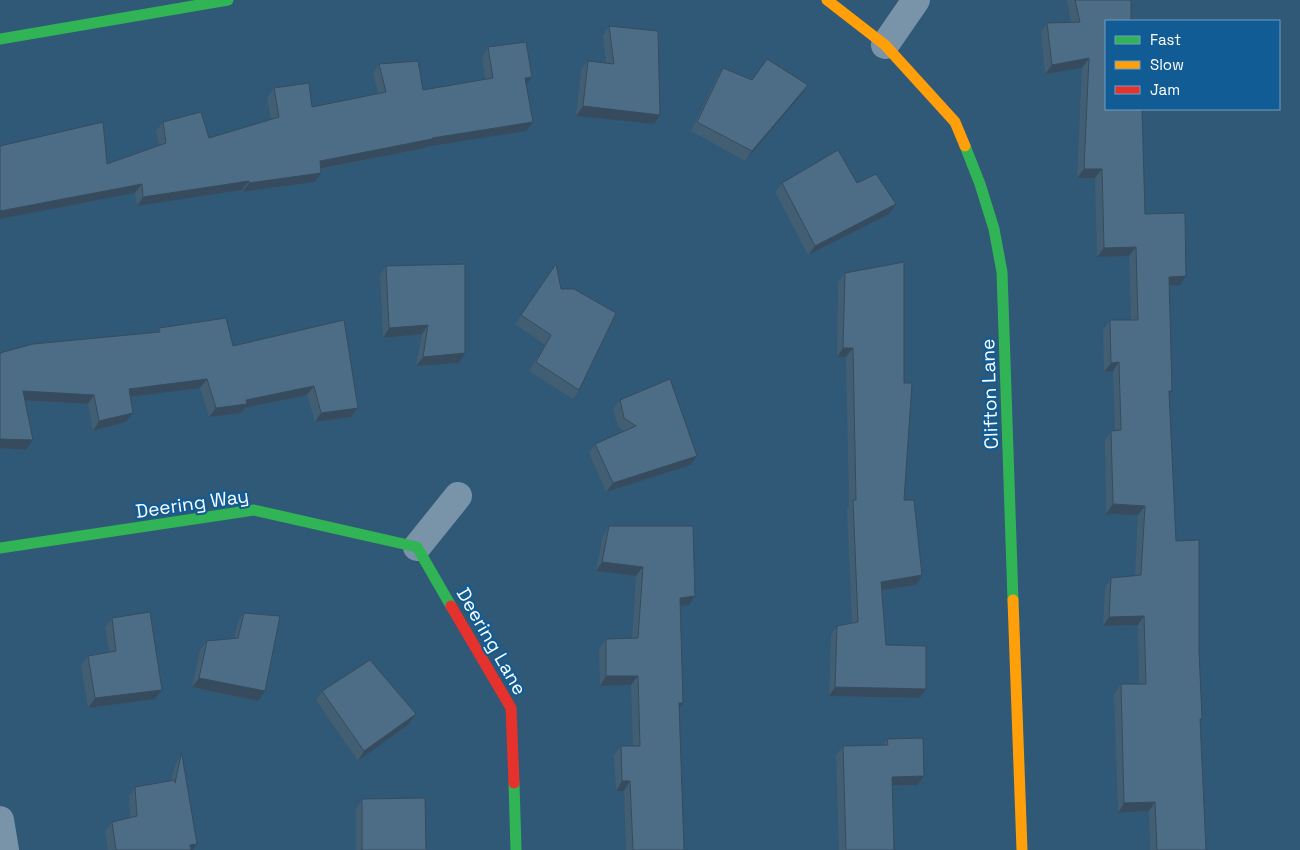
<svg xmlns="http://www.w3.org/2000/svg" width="1300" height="850" font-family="'Space Grotesk',sans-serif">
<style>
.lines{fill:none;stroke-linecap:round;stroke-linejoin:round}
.street{stroke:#7994a9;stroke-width:28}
.fast{stroke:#30b455;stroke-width:11}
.slow{stroke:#ff9f0a;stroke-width:11}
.jam{stroke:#e5322d;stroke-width:11}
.wall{fill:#425e73}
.shaded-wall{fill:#364c5e}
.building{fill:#4d6d86;stroke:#364c5e}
.labels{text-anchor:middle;stroke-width:4.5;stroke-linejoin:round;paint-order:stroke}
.street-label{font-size:19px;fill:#fff;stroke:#125c95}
</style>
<rect width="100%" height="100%" fill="#305877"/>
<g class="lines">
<g class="street">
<polyline points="885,45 916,0"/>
<polyline points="417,547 458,496"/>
<polyline points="0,820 5,850"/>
</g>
<g class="fast">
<polyline points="0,39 228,0"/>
<polyline points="965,146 980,184 994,229 1002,272 1013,600"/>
<polyline points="0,548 254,510 417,547 451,606"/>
<polyline points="514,783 516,850"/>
</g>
<g class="slow">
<polyline points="827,0 885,45 955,122 965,146"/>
<polyline points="1013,600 1022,850"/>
</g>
<polyline class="jam" points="451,606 511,708 514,783"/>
</g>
<g class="wall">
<polygon points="1068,0 1131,0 1106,21 1145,214 1180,285 1169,286 1169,395 1176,541 1199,651 1202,719 1200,721 1206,850 1150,850 1149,811 1118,813 1114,694 1121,684 1139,684 1138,625 1103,626 1105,588 1111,578 1135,576 1138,515 1106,514 1105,440 1111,431 1115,431 1113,371 1104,372 1103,330 1110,320 1131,320 1129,256 1097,257 1095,178 1077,178 1082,68 1045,74 1041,32 1047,23 1071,22 1067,1"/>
<polygon points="609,26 660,115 654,124 576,116 581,70 588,61 606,63 603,35"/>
<polygon points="488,47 532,77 526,85 526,131 426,147 425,148 321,169 315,182 242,192 242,190 137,206 135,193 0,219 0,146 107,164 159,145 156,131 163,122 209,138 271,119 267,98 274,88 312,107 378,94 373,73 379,64 423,90 485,79 482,57"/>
<polygon points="723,68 752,80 808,85 802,94 745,161 691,131 717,77"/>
<polygon points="782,183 857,183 889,214 808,255 775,192"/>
<polygon points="556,264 579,390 573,399 529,371 545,345 515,324"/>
<polygon points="386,266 459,363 416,366 422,334 383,338 380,275"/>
<polygon points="845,273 904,500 916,585 882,590 886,645 926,689 920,698 829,696 831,635 837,626 852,624 847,509 849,506 846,357 837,357 838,282"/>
<polygon points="344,320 351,417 315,422 307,395 245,408 241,413 209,417 200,388 131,397 133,413 126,422 93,431 88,404 25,401 26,450 0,448 0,353 157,332 159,328 233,346"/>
<polygon points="620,400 697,456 691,465 606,492 589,453 595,444 624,431 618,427 613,409"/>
<polygon points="609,526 689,605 680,606 679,709 684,850 626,850 624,791 616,791 614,755 621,746 633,746 631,685 600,686 599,649 606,639 632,639 636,576 596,571 603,536"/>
<polygon points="244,613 258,701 192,687 200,650 207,641 234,639 238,622"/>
<polygon points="112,618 162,690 155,699 88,708 81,665 88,656 109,652 105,627"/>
<polygon points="322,691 416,714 409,724 358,761 316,700"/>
<polygon points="887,739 917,785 892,786 894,850 839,850 836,755 843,746 883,745"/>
<polygon points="181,755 193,850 108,850 105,831 112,822 130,818 129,796 135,787 171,781 175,765"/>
<polygon points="362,799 426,850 356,850 356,809"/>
</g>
<g class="shaded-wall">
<polygon points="1089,58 1082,68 1045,74 1052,65"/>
<polygon points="532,77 525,87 525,78"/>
<polygon points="808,85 802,94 745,161 752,151"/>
<polygon points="583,106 660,115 654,124 576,116"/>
<polygon points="533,122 526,131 426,147 425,148 313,170 320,161 432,138"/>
<polygon points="1084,169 1102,169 1095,178 1077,178"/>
<polygon points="321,173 315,182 242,192 249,183"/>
<polygon points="249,181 242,190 137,206 143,197"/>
<polygon points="142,184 135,193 0,219 0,211"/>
<polygon points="896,204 889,214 808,255 815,246"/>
<polygon points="1136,247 1129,256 1097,257 1104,248"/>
<polygon points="1186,276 1180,285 1162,286 1169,277"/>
<polygon points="428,325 422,334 383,338 389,328"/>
<polygon points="843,348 853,348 846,357 837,357"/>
<polygon points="465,353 459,363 416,366 423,357"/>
<polygon points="1119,362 1113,371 1104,372 1111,363"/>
<polygon points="207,379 200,388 123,398 129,389"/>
<polygon points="314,386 307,395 245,408 241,413 209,417 216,408 246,400"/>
<polygon points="23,391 94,395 88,404 17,400"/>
<polygon points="358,408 351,417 315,422 321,413"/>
<polygon points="133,413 126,422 93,431 99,421"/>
<polygon points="0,439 33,440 26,450 0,448"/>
<polygon points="697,456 691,465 606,492 613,483"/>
<polygon points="1113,504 1145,506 1138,515 1106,514"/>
<polygon points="602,562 643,567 636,576 596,571"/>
<polygon points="922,575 916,585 875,591 881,582"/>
<polygon points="695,596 689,605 674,607 680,598"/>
<polygon points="1144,616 1138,625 1103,626 1109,617"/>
<polygon points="606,676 638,676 631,685 600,686"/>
<polygon points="199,678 265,691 258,701 192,687"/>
<polygon points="835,687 926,689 920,698 829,696"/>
<polygon points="162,690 155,699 88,708 95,698"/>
<polygon points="679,703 683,703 677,712"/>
<polygon points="416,714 409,724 358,761 364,751"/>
<polygon points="924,776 917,785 885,786 892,777"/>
<polygon points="622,781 630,781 624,791 616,791"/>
<polygon points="1155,802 1149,811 1118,813 1124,803"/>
<polygon points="197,844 193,850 187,850 190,845"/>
</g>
<g class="building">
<polygon points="1075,0 1131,0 1131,21 1106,21 1106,109 1142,109 1145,214 1185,213 1186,276 1169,277 1172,391 1169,391 1176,541 1199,540 1199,651 1202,719 1200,719 1206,850 1157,850 1155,802 1124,803 1121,684 1146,684 1144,616 1109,617 1111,578 1141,575 1145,506 1113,504 1111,431 1121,430 1119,362 1111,363 1110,320 1138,320 1136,247 1104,248 1102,169 1084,169 1089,58 1052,65 1047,23 1080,22"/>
<polygon points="609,26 658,31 660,115 583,106 588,61 614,64"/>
<polygon points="526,42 532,77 525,78 533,122 432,138 432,139 320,161 321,173 249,183 249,181 143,197 142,184 0,211 0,146 103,122 107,164 166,143 163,122 201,112 209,138 279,117 274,88 309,83 312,107 386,92 379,64 418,61 423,90 493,78 488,47"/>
<polygon points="767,59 808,85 752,151 697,122 723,68 752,80"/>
<polygon points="838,150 857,183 876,174 896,204 815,246 782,183"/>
<polygon points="904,262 904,383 912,383 904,500 914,500 922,575 881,582 886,645 926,646 926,689 835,687 837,626 858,622 853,500 856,500 853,348 843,348 845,273"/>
<polygon points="465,264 465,353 423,357 428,325 389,328 386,266"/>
<polygon points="556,264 561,289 574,289 616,313 579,390 536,362 551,335 521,315"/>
<polygon points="226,318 233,346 344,320 358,408 321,413 314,386 246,400 247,404 216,408 207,379 129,389 133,413 99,421 94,395 23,391 33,440 0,439 0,353 33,344 160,332 159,328"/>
<polygon points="670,379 697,456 613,483 595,444 636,426 624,418 620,400"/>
<polygon points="609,526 693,526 695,596 680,598 683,703 679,703 684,850 633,850 630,781 622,781 621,746 640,746 638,676 606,676 606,639 638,638 643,567 602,562"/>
<polygon points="150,612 162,690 95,698 88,656 116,651 112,618"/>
<polygon points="244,613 280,616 265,691 199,678 207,641 238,638"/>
<polygon points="370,660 416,714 364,751 322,691"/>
<polygon points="923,738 924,776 892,777 894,850 846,850 843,746 888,745 887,739"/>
<polygon points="181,755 182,755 197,844 190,845 191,850 116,850 112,822 137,816 135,787 175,780 175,783"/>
<polygon points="425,798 426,850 362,850 362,799"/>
</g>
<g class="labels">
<g class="street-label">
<text transform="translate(989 394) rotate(-92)" y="7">Clifton Lane</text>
<text transform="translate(192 503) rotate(-8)" y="7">Deering Way</text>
<text transform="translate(492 641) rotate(60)" y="7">Deering Lane</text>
</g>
</g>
<rect x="1105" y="20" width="175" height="90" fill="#125c95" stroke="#719dbf"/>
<rect x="1115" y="36" width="25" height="8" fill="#30b455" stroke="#719dbf"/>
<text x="1150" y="45" font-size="15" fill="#ffffff">Fast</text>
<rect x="1115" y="61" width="25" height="8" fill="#ff9f0a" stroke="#719dbf"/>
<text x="1150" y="70" font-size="15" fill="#ffffff">Slow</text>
<rect x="1115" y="86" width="25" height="8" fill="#e5322d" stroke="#719dbf"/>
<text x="1150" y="95" font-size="15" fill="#ffffff">Jam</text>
</svg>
